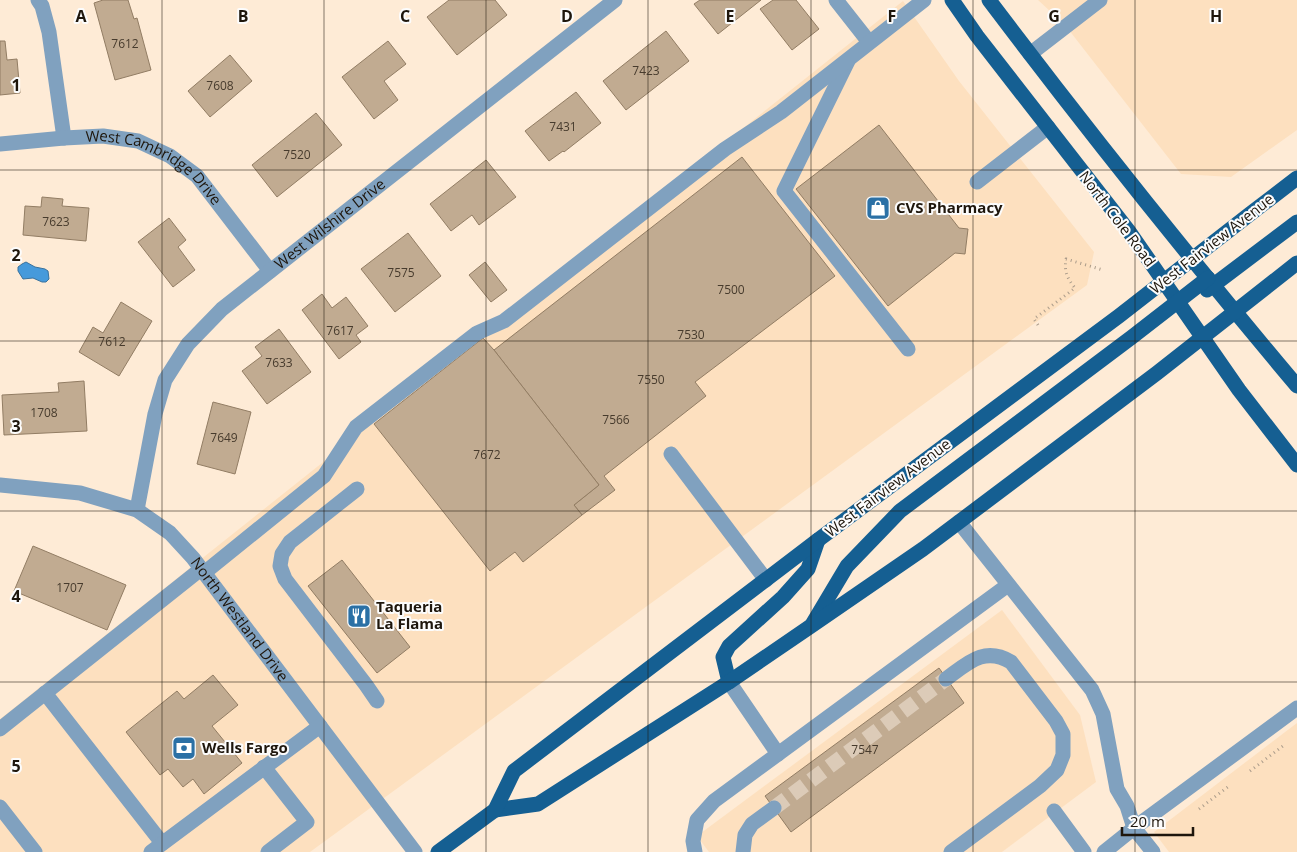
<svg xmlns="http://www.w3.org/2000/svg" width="1297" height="852" font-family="'Open Sans',sans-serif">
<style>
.built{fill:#fde0bf}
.water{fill:#469adb;stroke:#3a729d}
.building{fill:#c1ab91;stroke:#927d64}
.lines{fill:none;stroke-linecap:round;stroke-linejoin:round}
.minor-tunnel{stroke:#dccbb8;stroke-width:15;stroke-dasharray:15 8;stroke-linecap:butt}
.path{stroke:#aa9b8a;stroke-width:3;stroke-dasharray:1 4;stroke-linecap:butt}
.minor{stroke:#80a1bf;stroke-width:15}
.major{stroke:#155f92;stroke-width:15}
.grid{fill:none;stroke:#1e160c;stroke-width:1;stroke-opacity:0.55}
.labels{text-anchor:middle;stroke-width:4;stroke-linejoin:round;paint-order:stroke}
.number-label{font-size:12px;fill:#473b2d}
.street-label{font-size:15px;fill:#1e160c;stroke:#fcfcfc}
.poi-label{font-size:15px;font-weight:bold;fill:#1e160c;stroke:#fcfcfc;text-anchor:start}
.grid-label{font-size:16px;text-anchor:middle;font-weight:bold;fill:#1e160c;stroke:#fcfcfc;stroke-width:4;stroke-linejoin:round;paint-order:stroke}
</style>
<rect width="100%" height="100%" fill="#feebd6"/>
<g class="built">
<polygon points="1038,0 1297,0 1297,130 1231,177 1181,174 1065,25"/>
<polygon points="903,1 959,81 1094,252 1087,285 310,852 0,852 0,719"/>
<polygon points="1002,610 1080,715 1096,782 1002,852 709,852 697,836"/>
<polygon points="1297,723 1297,852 1169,852 1154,832"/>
</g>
<polygon class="water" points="26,262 35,267 45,269 48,271 49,279 46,282 42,282 33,278 23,279 18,271 18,267 22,264"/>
<g class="building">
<polygon points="103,0 128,0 134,19 137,18 151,70 115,80 94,3"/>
<polygon points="449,0 495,0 507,15 457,55 427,17"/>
<polygon points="700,0 761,0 718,34 694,4"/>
<polygon points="773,0 796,0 819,29 792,50 760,9"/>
<polygon points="666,31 689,61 626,110 603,81"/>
<polygon points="0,41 5,41 7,60 17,59 20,93 0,95"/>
<polygon points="388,41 406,64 384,81 398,100 374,119 342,77"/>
<polygon points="230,55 252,81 210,117 188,91"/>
<polygon points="576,92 601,123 564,152 563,151 549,161 525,131"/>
<polygon points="316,113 342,145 277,197 252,165"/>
<polygon points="879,125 959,228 968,229 965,254 955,253 888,306 796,189"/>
<polygon points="742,157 835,276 695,382 706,396 604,476 615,490 582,515 574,505 599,485 494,350"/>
<polygon points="486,160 516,197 479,225 472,215 451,231 430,204"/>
<polygon points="42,197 63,199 62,206 89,208 86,241 23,235 25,206 41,207"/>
<polygon points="169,218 186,240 178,247 195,270 173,287 138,242"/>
<polygon points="408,233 441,276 395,312 361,269"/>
<polygon points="485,262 507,290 491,302 469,275"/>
<polygon points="322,294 332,308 346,297 368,326 356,335 361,342 339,359 302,310"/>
<polygon points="121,302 152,321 119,376 79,352 93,327 103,333"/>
<polygon points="279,329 311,372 267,404 242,371 262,356 255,347"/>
<polygon points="483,338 494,350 599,485 574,505 582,515 523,562 515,552 490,571 374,424"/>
<polygon points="84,381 87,431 4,435 2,395 59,392 58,383"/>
<polygon points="213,402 251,412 235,474 197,464"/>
<polygon points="33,546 126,585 107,630 14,591"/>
<polygon points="342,560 410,647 377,673 308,586"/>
<polygon points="939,668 964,703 791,832 765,796"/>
<polygon points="213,675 238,705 212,726 242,763 204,794 193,779 183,787 168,769 160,775 126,732 177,691 184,699"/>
</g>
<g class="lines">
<polyline class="minor-tunnel" points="774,808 946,679"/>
<g class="path">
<path d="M1038 325 1034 319 1075 288C1067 278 1064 271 1066 259L1103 270"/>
<polyline points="1250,771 1283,746"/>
<polyline points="1199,809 1229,786"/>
</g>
<g class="minor">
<polyline points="38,0 42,6 49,32 64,138"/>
<polyline points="836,0 869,42"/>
<polyline points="1030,54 1100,0"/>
<polyline points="848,61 784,191 908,349"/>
<path id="s1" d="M0 144 64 138 103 136 138 141 170 156 197 176 270 271"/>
<polyline points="977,182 1048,127"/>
<polyline points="671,454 766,580"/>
<path id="s2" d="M0 485 80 493 137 510 170 533 193 558 415 852"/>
<polyline points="357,489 290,542 282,554 280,566 285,579 366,685 377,701"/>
<path id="s3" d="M137 510 155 414 165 380 188 344 222 309 615 0"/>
<polyline points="959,522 1092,690 1103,714 1117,789 1127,806 1134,828 1297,708"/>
<polyline points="204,573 324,476 356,427 477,333 504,321 725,149 781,112 924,0"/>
<path d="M946 679C968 663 984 646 1011 662L1056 721 1063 734V755L1057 770 1040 786 951 852"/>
<polyline points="729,682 778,754"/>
<polyline points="45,693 162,843"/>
<polyline points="0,729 201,569"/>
<polyline points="264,767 307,822 268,852"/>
<polyline points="0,807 35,852"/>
<polyline points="1054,811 1084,852"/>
<polyline points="151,852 320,726"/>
<polyline points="695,852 693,841 697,820 714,801 1008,585"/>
<polyline points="743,852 745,835 752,824 774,808"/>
<polyline points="1104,852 1134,828 1153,852"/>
</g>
<g class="major">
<polyline points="952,0 977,36 1128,230 1239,390 1297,465"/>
<path d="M989 0C1088 131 1191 260 1297 386"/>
<polyline points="1207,290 1297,222"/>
<polyline points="813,623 847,566 900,511 1132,337 1208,278"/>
<polyline points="729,682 723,657 729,646 783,597 808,569 818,540"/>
<polyline points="495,810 538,804 729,682 811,626 923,549 959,522 1157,373 1297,263"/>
<polyline points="438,852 495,810 514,771 818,540 1119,316 1250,214 1297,178"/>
</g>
</g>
<path class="grid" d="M162 0V852M324 0V852M486 0V852M648 0V852M811 0V852M973 0V852M1135 0V852M0 170H1297M0 341H1297M0 511H1297M0 682H1297"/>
<defs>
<g id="shop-square" transform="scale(1.25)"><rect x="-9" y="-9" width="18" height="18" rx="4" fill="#2b70a5" stroke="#fcfcfc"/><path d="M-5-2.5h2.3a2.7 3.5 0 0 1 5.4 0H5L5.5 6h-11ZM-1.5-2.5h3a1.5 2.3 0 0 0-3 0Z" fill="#fff"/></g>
<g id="restaurant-square" transform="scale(1.25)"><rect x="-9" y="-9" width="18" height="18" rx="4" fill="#2b70a5" stroke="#fcfcfc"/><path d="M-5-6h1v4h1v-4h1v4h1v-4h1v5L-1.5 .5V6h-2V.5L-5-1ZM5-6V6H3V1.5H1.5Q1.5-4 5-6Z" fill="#fff"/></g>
<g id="bank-square" transform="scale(1.25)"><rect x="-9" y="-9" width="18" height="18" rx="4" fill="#2b70a5" stroke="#fcfcfc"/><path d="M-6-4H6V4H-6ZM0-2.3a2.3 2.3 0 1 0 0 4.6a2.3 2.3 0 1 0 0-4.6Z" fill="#fff"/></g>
</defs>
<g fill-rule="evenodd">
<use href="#shop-square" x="878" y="208"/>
<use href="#restaurant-square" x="359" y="616"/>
<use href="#bank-square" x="184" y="748"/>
</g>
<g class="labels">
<g class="number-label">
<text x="125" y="48">7612</text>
<text x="646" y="75">7423</text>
<text x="220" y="90">7608</text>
<text x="563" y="131">7431</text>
<text x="297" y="159">7520</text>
<text x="56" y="226">7623</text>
<text x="401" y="277">7575</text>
<text x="731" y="294">7500</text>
<text x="340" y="335">7617</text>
<text x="691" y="339">7530</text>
<text x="112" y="346">7612</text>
<text x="279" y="367">7633</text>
<text x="651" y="384">7550</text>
<text x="44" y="417">1708</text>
<text x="616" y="424">7566</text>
<text x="224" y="442">7649</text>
<text x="487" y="459">7672</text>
<text x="70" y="592">1707</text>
<text x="865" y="754">7547</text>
</g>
<g class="street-label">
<text dy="5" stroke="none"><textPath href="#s1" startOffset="164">West Cambridge Drive</textPath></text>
<text transform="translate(1117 219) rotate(53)" y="5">North Cole Road</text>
<text dy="5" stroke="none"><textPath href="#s3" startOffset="362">West Wilshire Drive</textPath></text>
<text transform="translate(1212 244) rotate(-38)" y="5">West Fairview Avenue</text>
<text transform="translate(888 488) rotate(-37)" y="5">West Fairview Avenue</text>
<text dy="5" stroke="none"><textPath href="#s2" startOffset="291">North Westland Drive</textPath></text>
</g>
<g class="poi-label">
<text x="896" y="213">CVS Pharmacy</text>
<text x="376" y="612">Taqueria<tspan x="376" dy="17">La Flama</tspan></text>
<text x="202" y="753">Wells Fargo</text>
</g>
</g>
<g class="grid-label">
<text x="81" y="22">A</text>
<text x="243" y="22">B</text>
<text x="405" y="22">C</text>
<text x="567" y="22">D</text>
<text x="730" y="22">E</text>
<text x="892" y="22">F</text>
<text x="1054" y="22">G</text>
<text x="1216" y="22">H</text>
<text x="16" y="91">1</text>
<text x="16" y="261">2</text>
<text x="16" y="432">3</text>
<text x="16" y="602">4</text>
<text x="16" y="772">5</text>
</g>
<path d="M1122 827v8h71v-8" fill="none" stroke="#1e160c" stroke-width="2.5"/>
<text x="1130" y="827" font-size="15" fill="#1e160c" stroke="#fcfcfc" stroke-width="4" paint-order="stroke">20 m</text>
</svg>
